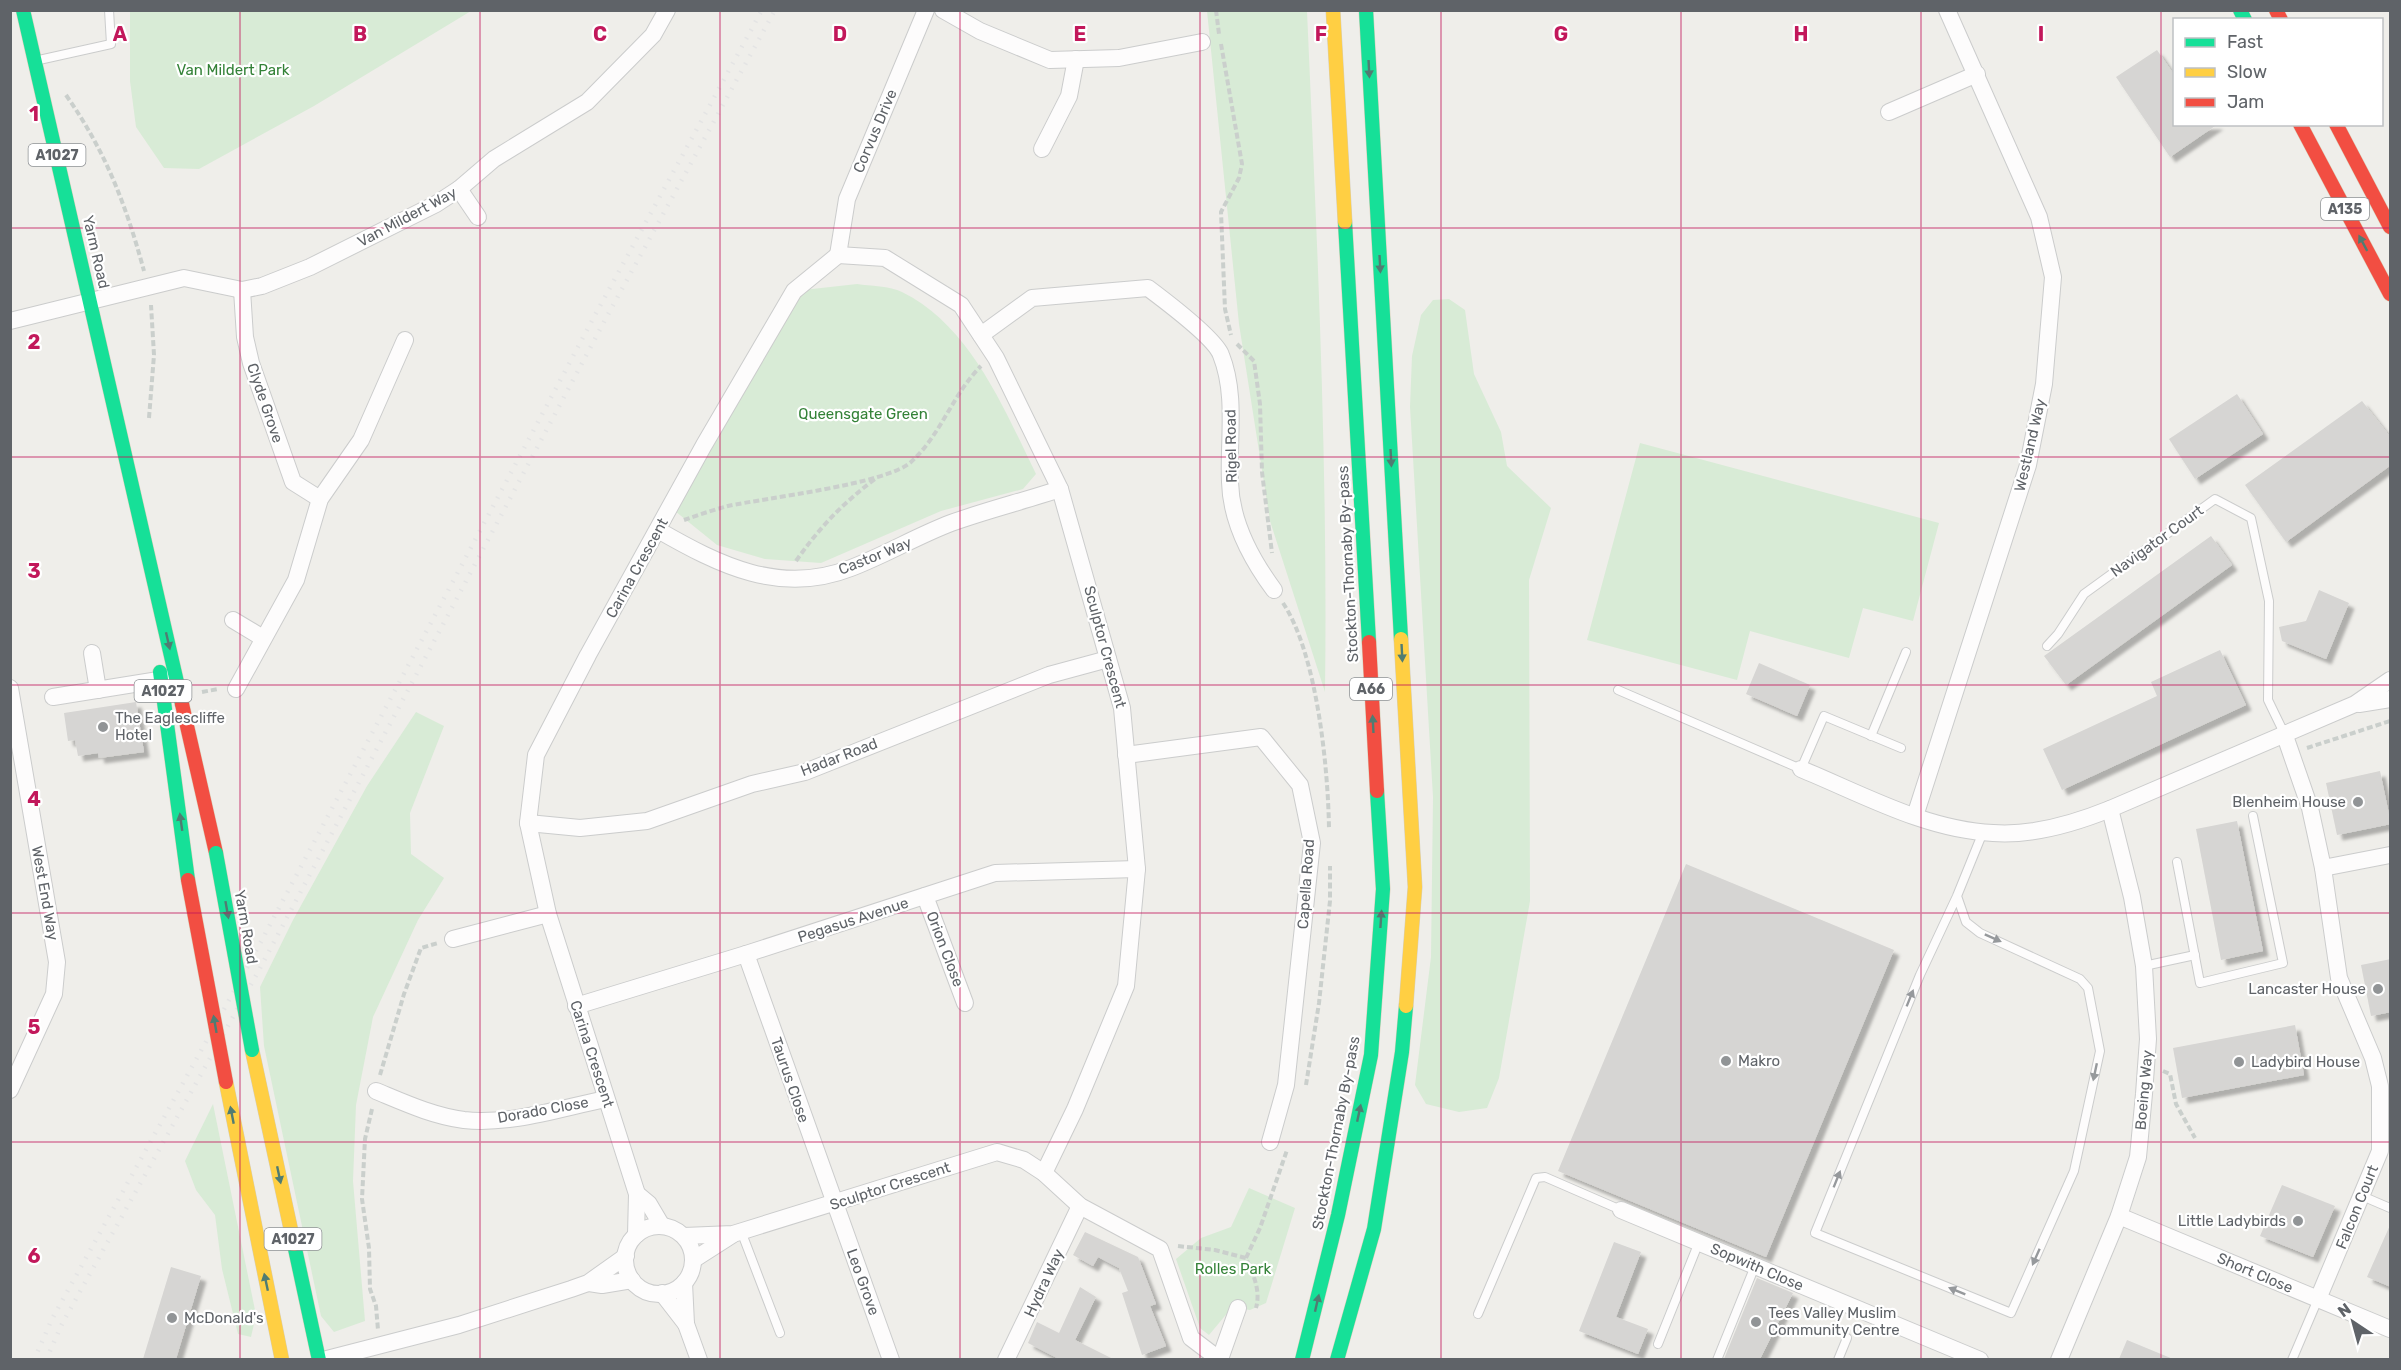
<svg xmlns="http://www.w3.org/2000/svg" width="2401" height="1370" font-family="Rubik,sans-serif">
<style>
.green{fill:#d8ebd6}
.building{fill:#d6d5d3;filter:url(#shadow)}
.lines{fill:none;stroke-linecap:round;stroke-linejoin:round}
.lane-casing{stroke:#cbcccc;stroke-width:10}
.street-casing{stroke:#cbcccc;stroke-width:18}
.fast-casing{stroke:#d7ceb8;stroke-width:15}
.slow-casing{stroke:#d7ceb8;stroke-width:15}
.jam-casing{stroke:#d7ceb8;stroke-width:15}
.path{stroke:#cacfcc;stroke-width:4;stroke-dasharray:6 3;stroke-linecap:butt}
.lane{stroke:#fdfcfc;stroke-width:8}
.street{stroke:#fdfcfc;stroke-width:16}
.fast{stroke:#16e098;stroke-width:14}
.slow{stroke:#ffcf43;stroke-width:14}
.jam{stroke:#f24e42;stroke-width:14}
.rail{stroke:#e4e4e4;stroke-width:4.5;stroke-dasharray:1.5 8;stroke-linecap:butt}
.fast-bridge-casing{stroke:#d7ceb8;stroke-width:15;stroke-linecap:butt}
.jam-bridge-casing{stroke:#d7ceb8;stroke-width:15;stroke-linecap:butt}
.fast-bridge{stroke:#16e098;stroke-width:14}
.jam-bridge{stroke:#f24e42;stroke-width:14}
.oneway{fill:#507c72}
.oneway2{fill:#96999c}
.grid{fill:none;stroke:#c2185b;stroke-width:1.5;stroke-opacity:0.55}
.poi-dot{fill:#919496;stroke:#fff;stroke-width:2}
.labels{text-anchor:middle;stroke-width:4.5;stroke-linejoin:round;paint-order:stroke}
.shield{fill:#fff;stroke:#8f9295;stroke-width:1.5}
.shield-label{font-size:14px;font-weight:bold;fill:#5f6368}
.park-label{font-size:15px;fill:#348238;stroke:#fff}
.street-label{font-size:15px;fill:#5f6368;stroke:#fff}
.poi-label{font-size:15px;fill:#5f6368;stroke:#fff;text-anchor:start}
.grid-label{font-size:20px;text-anchor:middle;font-weight:bold;fill:#c2185b;stroke:#fff;stroke-width:4.5;stroke-linejoin:round;paint-order:stroke}
</style>
<defs>
<filter id="shadow"><feDropShadow dx="5.5" dy="5.5" stdDeviation="1.5" flood-color="#0004"/></filter>
</defs>
<rect width="100%" height="100%" fill="#efeeea"/>
<g class="green">
<polygon points="130,11 130,10 471,11 314,106 199,169 164,168 136,127 130,81"/>
<path d="M1207 11H1307C1317 238 1328 465 1325 692L1270 521 1239 324Z"/>
<path d="M857 284C870 286 890 286 902 292 971 326 1004 409 1036 474L1023 489 941 511 821 563 765 559 717 545 670 507 794 291Z"/>
<polygon points="1449,299 1465,310 1474,374 1501,432 1507,466 1551,508 1529,580 1530,901 1499,1078 1487,1108 1459,1112 1426,1104 1415,1085 1431,957 1433,797 1410,407 1412,356 1421,315 1433,300"/>
<polygon points="1640,443 1939,523 1913,621 1863,608 1849,658 1750,631 1737,680 1587,640"/>
<polygon points="416,712 444,726 410,813 411,854 444,878 418,920 373,1017 356,1105 353,1181 365,1321 334,1332 321,1316 264,1046 260,987 293,920 367,786"/>
<polygon points="213,1104 256,1315 251,1337 238,1334 222,1269 215,1215 196,1190 185,1161"/>
<polygon points="1249,1188 1295,1208 1266,1303 1250,1310 1238,1308 1229,1311 1209,1335 1200,1328 1176,1259 1201,1238 1231,1227"/>
</g>
<g class="building">
<polygon points="2157,50 2175,76 2175,124 2218,124 2170,157 2116,77"/>
<polygon points="2237,394 2263,434 2195,479 2169,439"/>
<polygon points="2362,401 2391,438 2391,465 2286,542 2245,485"/>
<polygon points="2211,536 2232,565 2066,685 2044,656"/>
<polygon points="2319,590 2349,603 2326,659 2282,641 2279,627 2306,621"/>
<polygon points="2220,650 2246,705 2062,790 2043,749 2157,696 2151,682"/>
<polygon points="1759,663 1810,685 1797,716 1746,694"/>
<polygon points="136,702 144,752 99,758 98,753 78,756 75,740 68,741 64,713"/>
<polygon points="2380,771 2391,824 2337,835 2326,783"/>
<polygon points="2237,821 2263,951 2221,960 2196,829"/>
<polygon points="1686,864 1894,950 1766,1257 1558,1171"/>
<polygon points="2391,959 2391,1012 2371,1016 2361,965"/>
<polygon points="2295,1025 2304,1075 2182,1098 2173,1048"/>
<polygon points="2282,1185 2335,1206 2313,1257 2260,1236"/>
<polygon points="2391,1223 2391,1287 2367,1277"/>
<polygon points="1085,1232 1138,1257 1156,1304 1150,1306 1166,1346 1142,1355 1122,1293 1128,1291 1119,1268 1098,1257 1093,1266 1073,1255"/>
<polygon points="1614,1242 1641,1252 1616,1317 1648,1329 1638,1354 1579,1331"/>
<polygon points="171,1267 201,1276 176,1359 143,1359"/>
<polygon points="1757,1278 1793,1293 1760,1359 1724,1359"/>
<polygon points="1080,1287 1096,1297 1075,1340 1113,1359 1059,1359 1028,1343 1037,1322 1059,1333"/>
<polygon points="2127,1340 2173,1359 2119,1359"/>
</g>
<g class="lines">
<g class="lane-casing">
<g id="lane">
<polyline points="39,60 111,44 109,10"/>
<polyline points="2047,646 2058,634 2084,594 2215,499 2251,518 2269,601 2268,700 2284,733"/>
<polyline points="1618,690 1801,769 1824,716 1901,748"/>
<polyline points="1871,736 1906,652"/>
<polyline points="2177,862 2200,983 2283,963 2253,816"/>
<polyline points="1957,896 1966,922 1980,933 2080,979 2088,988 2100,1051 2074,1171 2011,1313 1815,1233 1920,975 1957,896 1983,832"/>
<polyline points="2144,966 2195,955"/>
<polyline points="2362,1196 2390,1208"/>
<polyline points="741,1231 780,1333"/>
<polyline points="1478,1314 1536,1178 1545,1177 1621,1210"/>
<polyline points="1658,1344 1699,1242"/>
<polyline points="1717,1360 1755,1266"/>
<polyline points="1838,1360 1847,1338"/>
<polyline points="2292,1360 2318,1299"/>
</g>
</g>
<g class="street-casing">
<g id="street">
<polyline points="943,10 980,31 1050,60 1119,58 1202,42"/>
<polyline points="1889,112 1977,74"/>
<polyline points="1042,149 1069,96 1076,59"/>
<polyline points="459,189 478,217"/>
<polyline points="838,255 885,258 961,305 996,358 1060,489 1122,708 1137,869 1126,986 1075,1109 1044,1173"/>
<polyline points="838,255 847,199 926,10"/>
<polyline points="242,290 245,337 251,363 293,482 320,499"/>
<polyline points="10,321 184,278 242,290 262,286 310,267 436,204 459,189 494,159 587,102 653,35 667,10"/>
<path d="M981 335 1032 298 1148 288C1164 300 1215 338 1221 355 1237 395 1228 441 1230 482 1231 523 1251 559 1274 590"/>
<path d="M658 530C719 565 780 596 851 568 885 555 917 536 951 523 987 510 1024 501 1060 489"/>
<polyline points="233,620 263,638"/>
<polyline points="92,653 98,690"/>
<polyline points="10,688 57,962 54,994 10,1090"/>
<polyline points="236,689 296,580 320,499 361,440 405,340"/>
<polyline points="53,697 171,678"/>
<polyline points="2359,704 2390,699"/>
<polyline points="2284,733 2310,808 2323,868 2339,978 2373,1058 2380,1086 2380,1151 2318,1299"/>
<polyline points="1126,755 1261,737 1300,785 1312,843 1286,1085 1270,1142"/>
<path d="M1801 769C1862 794 1926 830 1993 833 2033 836 2073 824 2110 809L2355 704 2390 680"/>
<polyline points="1915,816 2028,465 2044,384 2053,277 2039,217 1947,10"/>
<polyline points="528,823 580,828 647,821 752,784 805,772 1049,675 1108,659"/>
<polyline points="2323,868 2390,855"/>
<polyline points="925,896 965,1003"/>
<polyline points="453,939 548,914"/>
<polyline points="746,954 891,1360"/>
<polyline points="576,1006 746,954 995,873 1137,869"/>
<path d="M376 1091C405 1103 433 1116 464 1120 511 1125 561 1108 606 1099"/>
<polyline points="637,1194 649,1204 662,1226"/>
<polyline points="1621,1210 1980,1360"/>
<polyline points="2119,1216 2390,1329"/>
<circle cx="659" cy="1260" r="34"/>
<polyline points="636,1235 637,1194 548,914 528,823 536,755 588,655 704,445 794,291 838,255"/>
<polyline points="684,1236 733,1234 997,1152 1024,1160 1044,1173 1080,1206 1160,1249 1191,1338 1220,1360"/>
<polyline points="693,1260 732,1235"/>
<polyline points="589,1283 602,1285 632,1280"/>
<polyline points="684,1283 686,1324"/>
<polyline points="662,1293 686,1324 699,1360"/>
<polyline points="1220,1359 1238,1308"/>
<polyline points="323,1360 459,1325 571,1289 588,1283 626,1256"/>
<polyline points="1006,1360 1080,1206"/>
<polyline points="2059,1360 2119,1216 2138,1157 2144,1094 2148,1039 2144,966 2132,897 2110,809"/>
</g>
</g>
<g class="fast-casing">
<g id="fast">
<polyline points="23,10 182,704"/>
<polyline points="1366,10 1401,639"/>
<polyline points="2240,10 2245,20"/>
<polyline points="1345,222 1369,642"/>
<polyline points="160,672 188,880"/>
<polyline points="294,1244 319,1360"/>
<polyline points="1302,1360 1338,1215 1371,1055 1383,889 1377,791"/>
<polyline points="1337,1360 1374,1229 1402,1052 1406,1006"/>
</g>
</g>
<g class="slow-casing">
<g id="slow">
<polyline points="1333,10 1345,222"/>
<polyline points="1401,639 1415,887 1406,1006"/>
<polyline points="252,1050 294,1244"/>
<polyline points="226,1082 282,1360"/>
</g>
</g>
<g class="jam-casing">
<g id="jam">
<polyline points="2276,10 2281,20"/>
<polyline points="2300,124 2390,294"/>
<polyline points="2336,124 2390,227"/>
<polyline points="1369,642 1377,791"/>
<polyline points="182,704 216,853"/>
</g>
</g>
<g class="path">
<polyline points="1216,10 1219,34"/>
<polyline points="1221,44 1242,164 1239,178 1221,212 1225,309 1231,335"/>
<path d="M66 95C106 152 126 205 144 271"/>
<polyline points="1237,344 1254,361 1260,404 1262,472 1272,553"/>
<polyline points="149,418 154,355 151,305"/>
<path d="M684 520C698 515 713 510 728 506 765 498 887 484 911 462 941 435 952 395 981 366"/>
<path d="M796 561C819 528 843 503 875 479"/>
<path d="M1283 603C1317 654 1328 767 1329 828"/>
<polyline points="202,692 218,689"/>
<polyline points="2307,748 2390,721"/>
<polyline points="2163,1071 2170,1074 2176,1104 2195,1138"/>
<polyline points="380,1075 404,994 421,948 438,943"/>
<polyline points="1306,1085 1319,1003 1330,901 1330,866"/>
<polyline points="372,1109 365,1139 362,1199 369,1248 370,1289 376,1306 378,1330"/>
<path d="M1178 1246 1215 1250 1246 1258C1253 1274 1261 1290 1256 1308"/>
<polyline points="1246,1258 1260,1228 1287,1150"/>
</g>
<use href="#lane" class="lane"/>
<use href="#street" class="street"/>
<use href="#fast" class="fast"/>
<use href="#slow" class="slow"/>
<use href="#jam" class="jam"/>
<g class="rail">
<polyline points="34,1360 52,1319 248,966 595,315 762,10"/>
<polyline points="46,1360 62,1324 258,972 605,320 775,10"/>
</g>
<g class="fast-bridge-casing">
<polyline id="fast-bridge" points="216,853 252,1050"/>
</g>
<g class="jam-bridge-casing">
<polyline id="jam-bridge" points="188,880 226,1082"/>
</g>
<use href="#fast-bridge" class="fast-bridge"/>
<use href="#jam-bridge" class="jam-bridge"/>
</g>
<defs><path id="oneway-solid" d="M-6-.8H1V-3.2L6.5 0L1 3.2V.8H-6Z" transform="scale(1.5)"/></defs>
<g class="oneway">
<use href="#oneway-solid" transform="translate(1369 69) rotate(87)"/>
<use href="#oneway-solid" transform="translate(2363 243) rotate(-118)"/>
<use href="#oneway-solid" transform="translate(1380 264) rotate(87)"/>
<use href="#oneway-solid" transform="translate(1391 458) rotate(87)"/>
<use href="#oneway-solid" transform="translate(168 641) rotate(77)"/>
<use href="#oneway-solid" transform="translate(1402 653) rotate(87)"/>
<use href="#oneway-solid" transform="translate(1373 724) rotate(-93)"/>
<use href="#oneway-solid" transform="translate(181 822) rotate(-98)"/>
<use href="#oneway-solid" transform="translate(227 910) rotate(80)"/>
<use href="#oneway-solid" transform="translate(1381 919) rotate(-86)"/>
<use href="#oneway-solid" transform="translate(215 1024) rotate(-100)"/>
<use href="#oneway-solid" transform="translate(1359 1113) rotate(-78)"/>
<use href="#oneway-solid" transform="translate(232 1115) rotate(-101)"/>
<use href="#oneway-solid" transform="translate(279 1175) rotate(78)"/>
<use href="#oneway-solid" transform="translate(266 1282) rotate(-102)"/>
<use href="#oneway-solid" transform="translate(1317 1303) rotate(-77)"/>
</g>
<g class="oneway2">
<use href="#oneway-solid" transform="translate(1993 938) rotate(24)"/>
<use href="#oneway-solid" transform="translate(1910 998) rotate(-68)"/>
<use href="#oneway-solid" transform="translate(2095 1072) rotate(102)"/>
<use href="#oneway-solid" transform="translate(1837 1179) rotate(-68)"/>
<use href="#oneway-solid" transform="translate(2036 1257) rotate(114)"/>
<use href="#oneway-solid" transform="translate(1957 1291) rotate(-158)"/>
</g>
<path class="grid" d="M240 10V1360M480 10V1360M720 10V1360M960 10V1360M1200 10V1360M1441 10V1360M1681 10V1360M1921 10V1360M2161 10V1360M10 228H2390M10 457H2390M10 685H2390M10 913H2390M10 1142H2390"/>
<g class="poi-dot">
<circle cx="103" cy="727" r="6"/>
<circle cx="2358" cy="802" r="6"/>
<circle cx="2378" cy="989" r="6"/>
<circle cx="1726" cy="1061" r="6"/>
<circle cx="2239" cy="1062" r="6"/>
<circle cx="2298" cy="1221" r="6"/>
<circle cx="172" cy="1318" r="6"/>
<circle cx="1756" cy="1322" r="6"/>
</g>
<g class="labels">
<g class="shield">
<rect x="28.5" y="144" width="57" height="22" rx="4.5"/>
<rect x="2321" y="198" width="48" height="22" rx="4.5"/>
<rect x="1350" y="678" width="42" height="22" rx="4.5"/>
<rect x="134.5" y="680" width="57" height="22" rx="4.5"/>
<rect x="264.5" y="1228" width="57" height="22" rx="4.5"/>
</g>
<g class="shield-label">
<text x="57" y="160">A1027</text>
<text x="2345" y="214">A135</text>
<text x="1371" y="694">A66</text>
<text x="163" y="696">A1027</text>
<text x="293" y="1244">A1027</text>
</g>
<g class="park-label">
<text x="233" y="75">Van Mildert Park</text>
<text x="863" y="419">Queensgate Green</text>
<text x="1233" y="1274">Rolles Park</text>
</g>
<g class="street-label">
<text transform="translate(875 131) rotate(-67)" y="5">Corvus Drive</text>
<text transform="translate(407 217) rotate(-28)" y="5">Van Mildert Way</text>
<text transform="translate(96 252) rotate(77)" y="5">Yarm Road</text>
<text transform="translate(265 403) rotate(71)" y="5">Clyde Grove</text>
<text transform="translate(2030 445) rotate(-77)" y="5">Westland Way</text>
<text transform="translate(1231 446) rotate(-91)" y="5">Rigel Road</text>
<text transform="translate(2157 541) rotate(-36)" y="5">Navigator Court</text>
<text transform="translate(875 556) rotate(-22)" y="5">Castor Way</text>
<text transform="translate(1348 564) rotate(-93)" y="5">Stockton-Thornaby By-pass</text>
<text transform="translate(637 568) rotate(-61)" y="5">Carina Crescent</text>
<text transform="translate(1105 647) rotate(75)" y="5">Sculptor Crescent</text>
<text transform="translate(839 757) rotate(-21)" y="5">Hadar Road</text>
<text transform="translate(1306 884) rotate(-86)" y="5">Capella Road</text>
<text transform="translate(45 893) rotate(80)" y="5">West End Way</text>
<text transform="translate(853 920) rotate(-18)" y="5">Pegasus Avenue</text>
<text transform="translate(246 927) rotate(80)" y="5">Yarm Road</text>
<text transform="translate(945 949) rotate(69)" y="5">Orion Close</text>
<text transform="translate(592 1054) rotate(72)" y="5">Carina Crescent</text>
<text transform="translate(790 1080) rotate(71)" y="5">Taurus Close</text>
<text transform="translate(2144 1090) rotate(-85)" y="5">Boeing Way</text>
<text transform="translate(543 1110) rotate(-10)" y="5">Dorado Close</text>
<text transform="translate(1336 1133) rotate(-79)" y="5">Stockton-Thornaby By-pass</text>
<text transform="translate(890 1186) rotate(-18)" y="5">Sculptor Crescent</text>
<text transform="translate(2357 1207) rotate(-68)" y="5">Falcon Court</text>
<text transform="translate(1757 1267) rotate(23)" y="5">Sopwith Close</text>
<text transform="translate(2255 1273) rotate(23)" y="5">Short Close</text>
<text transform="translate(863 1282) rotate(70)" y="5">Leo Grove</text>
<text transform="translate(1044 1283) rotate(-65)" y="5">Hydra Way</text>
</g>
<g class="poi-label">
<text x="115" y="723">The Eaglescliffe<tspan x="115" dy="17">Hotel</tspan></text>
<text x="2346" y="807" text-anchor="end">Blenheim House</text>
<text x="2366" y="994" text-anchor="end">Lancaster House</text>
<text x="1738" y="1066">Makro</text>
<text x="2251" y="1067">Ladybird House</text>
<text x="2286" y="1226" text-anchor="end">Little Ladybirds</text>
<text x="1768" y="1318">Tees Valley Muslim<tspan x="1768" dy="17">Community Centre</tspan></text>
<text x="184" y="1323">McDonald's</text>
</g>
</g>
<g class="grid-label">
<text x="120" y="41">A</text>
<text x="360" y="41">B</text>
<text x="600" y="41">C</text>
<text x="840" y="41">D</text>
<text x="1080" y="41">E</text>
<text x="1321" y="41">F</text>
<text x="1561" y="41">G</text>
<text x="1801" y="41">H</text>
<text x="2041" y="41">I</text>
<text x="34" y="121">1</text>
<text x="34" y="349">2</text>
<text x="34" y="578">3</text>
<text x="34" y="806">4</text>
<text x="34" y="1034">5</text>
<text x="34" y="1263">6</text>
</g>
<rect width="2401" height="1370" fill="none" stroke="#5f6368" stroke-width="24"/>
<rect x="2173" y="18" width="210" height="108" fill="#ffffff" stroke="#bfc1c3" stroke-width="1.5"/>
<rect x="2185" y="38" width="30" height="9" fill="#16e098" stroke="#bfc1c3" stroke-width="1.5"/>
<text x="2227" y="48" font-size="18" fill="#5f6368">Fast</text>
<rect x="2185" y="68" width="30" height="9" fill="#ffcf43" stroke="#bfc1c3" stroke-width="1.5"/>
<text x="2227" y="78" font-size="18" fill="#5f6368">Slow</text>
<rect x="2185" y="98" width="30" height="9" fill="#f24e42" stroke="#bfc1c3" stroke-width="1.5"/>
<text x="2227" y="108" font-size="18" fill="#5f6368">Jam</text>
<g transform="translate(2353 1322) rotate(324)" stroke="#ffffff" stroke-width="4.5" paint-order="stroke">
<path d="M0-4.5L10 22L0 15L-10 22Z" fill="#5f6368"/>
<text y="-9" font-size="16" font-weight="bold" text-anchor="middle" fill="#5f6368">N</text>
</g>
</svg>
